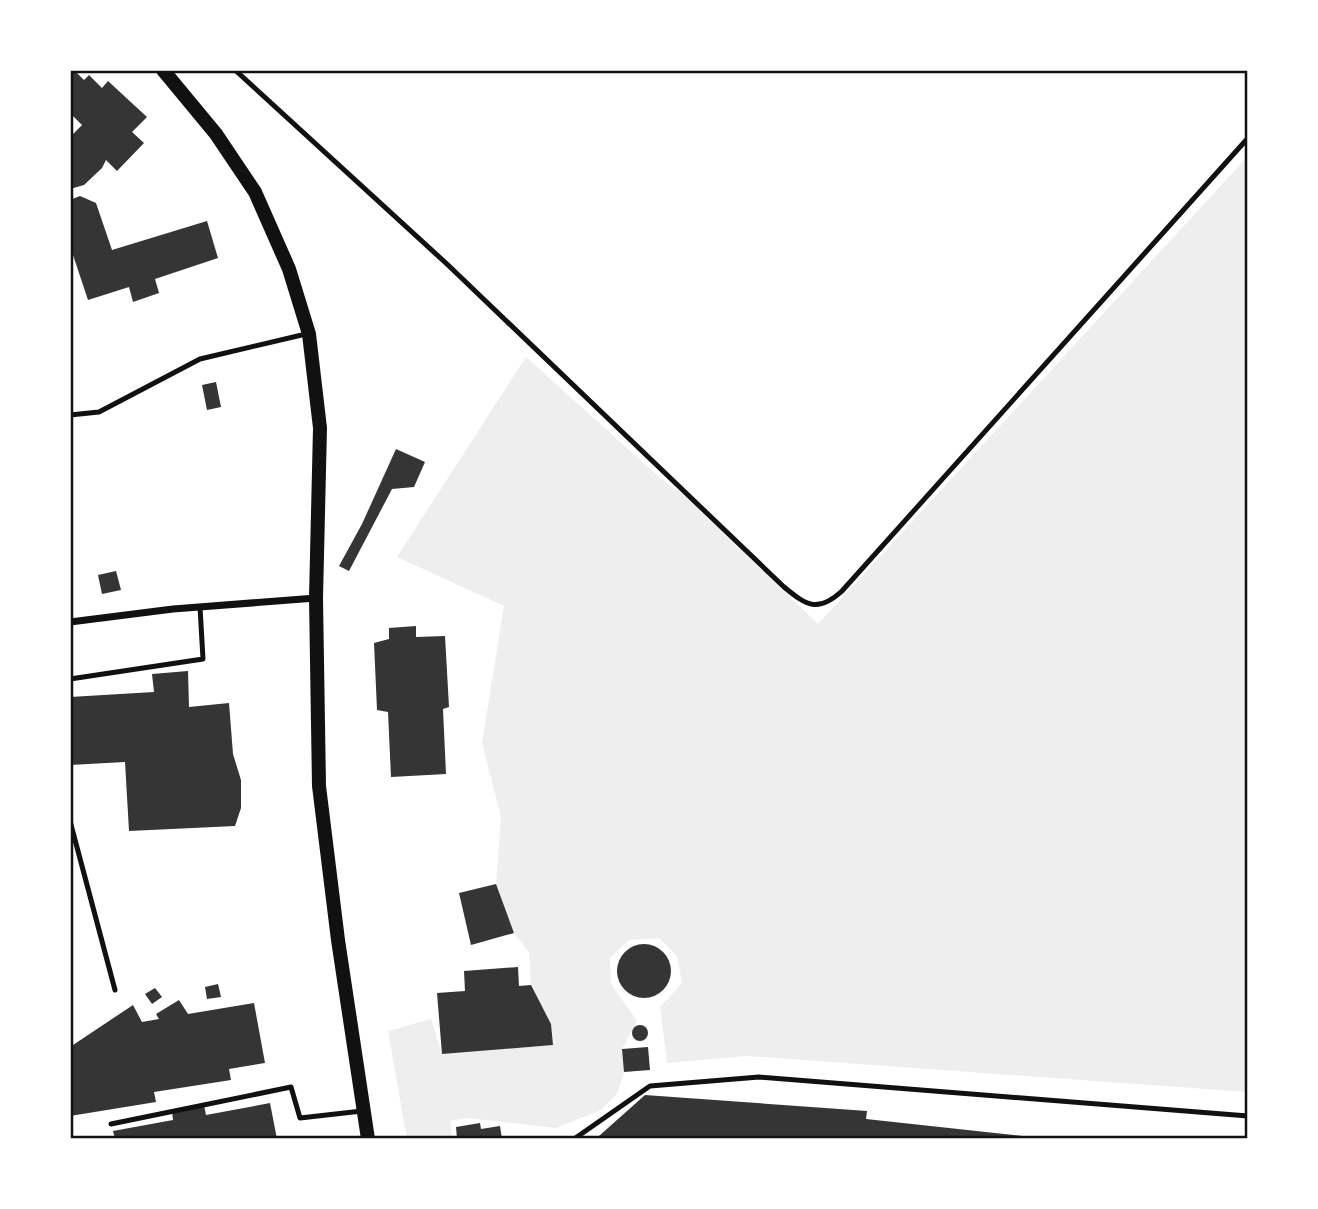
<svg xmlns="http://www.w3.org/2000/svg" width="1318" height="1209" font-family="'Golos Text',sans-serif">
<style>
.green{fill:#eee}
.building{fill:#353535}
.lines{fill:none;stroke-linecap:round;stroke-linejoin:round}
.service{stroke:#111;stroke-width:5}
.minor{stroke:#111;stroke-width:7}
.secondary{stroke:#111;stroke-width:14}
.neatline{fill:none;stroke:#111;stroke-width:2.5}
</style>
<rect width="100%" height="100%" fill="#fff"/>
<polygon class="green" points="1248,156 1248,1092 747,1056 667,1063 660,1007 682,983 677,956 659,938 629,940 610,958 611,984 637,1021 622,1049 624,1072 617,1094 601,1110 556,1128 467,1118 450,1121 452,1139 407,1139 388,1031 431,1019 442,1054 553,1045 551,1024 531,985 529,952 514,933 496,884 501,817 482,743 504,606 397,557 526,357 659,477 687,498 818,624"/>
<g class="building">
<polygon points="70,70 74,70 84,80 89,75 102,88 108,81 147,117 132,132 144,143 117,171 106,160 102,168 84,185 70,189 70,137 82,125 70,113"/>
<polygon points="80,196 96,203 112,250 207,221 218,258 155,279 159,293 133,302 129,287 88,300 70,246 70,200"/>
<polygon points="216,382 221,407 207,410 202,385"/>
<polygon points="396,449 425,462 414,487 392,489 349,571 339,566 362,524"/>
<polygon points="116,571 121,590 102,594 98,575"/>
<polygon points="416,626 416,637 445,636 449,707 443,709 446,774 391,777 388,712 377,710 374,643 389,639 389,628"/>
<polygon points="188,671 189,707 229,703 233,754 241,780 241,808 235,826 129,831 125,762 70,765 70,697 154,692 152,674"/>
<polygon points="496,884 514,933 471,945 459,893"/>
<circle cx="644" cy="971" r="27"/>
<polygon points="518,967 519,986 531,985 551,1024 553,1045 442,1054 437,993 465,991 464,971"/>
<polygon points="218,984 221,997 207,999 205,987"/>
<polygon points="155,988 162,997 152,1004 145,994"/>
<polygon points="179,1000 188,1014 254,1003 265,1063 229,1069 231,1080 154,1092 156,1102 70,1116 70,1047 133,1005 142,1022 159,1019 156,1014"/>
<circle cx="640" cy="1033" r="8"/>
<polygon points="648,1047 650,1070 624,1072 622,1049"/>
<polygon points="645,1095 867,1111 866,1119 1031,1137 1031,1139 599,1139 599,1136"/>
<polygon points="270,1103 277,1139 115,1139 113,1131 173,1120 172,1111 204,1105 206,1115"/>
<polygon points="480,1123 481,1129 500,1126 502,1139 457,1139 456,1127"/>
</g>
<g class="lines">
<g class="service">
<path d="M235 70 448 265 784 587C807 606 818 613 842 591L1248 138"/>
<polyline points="70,415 99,412 200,359 306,334"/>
<polyline points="70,679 203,659 200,607"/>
<polyline points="70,821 115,990"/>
<polyline points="111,1124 291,1087 300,1118 362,1111"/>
<polyline points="574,1139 650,1086 759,1077 1248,1116"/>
</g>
<polyline class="minor" points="70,622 173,609 316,598"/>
<polyline class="secondary" points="163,70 216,134 255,192 289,269 309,334 320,428 316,598 319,786 338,940 368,1139"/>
</g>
<rect width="1318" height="1209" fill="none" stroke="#ffffff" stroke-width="144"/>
<rect x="72" y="72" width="1174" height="1065" class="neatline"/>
</svg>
